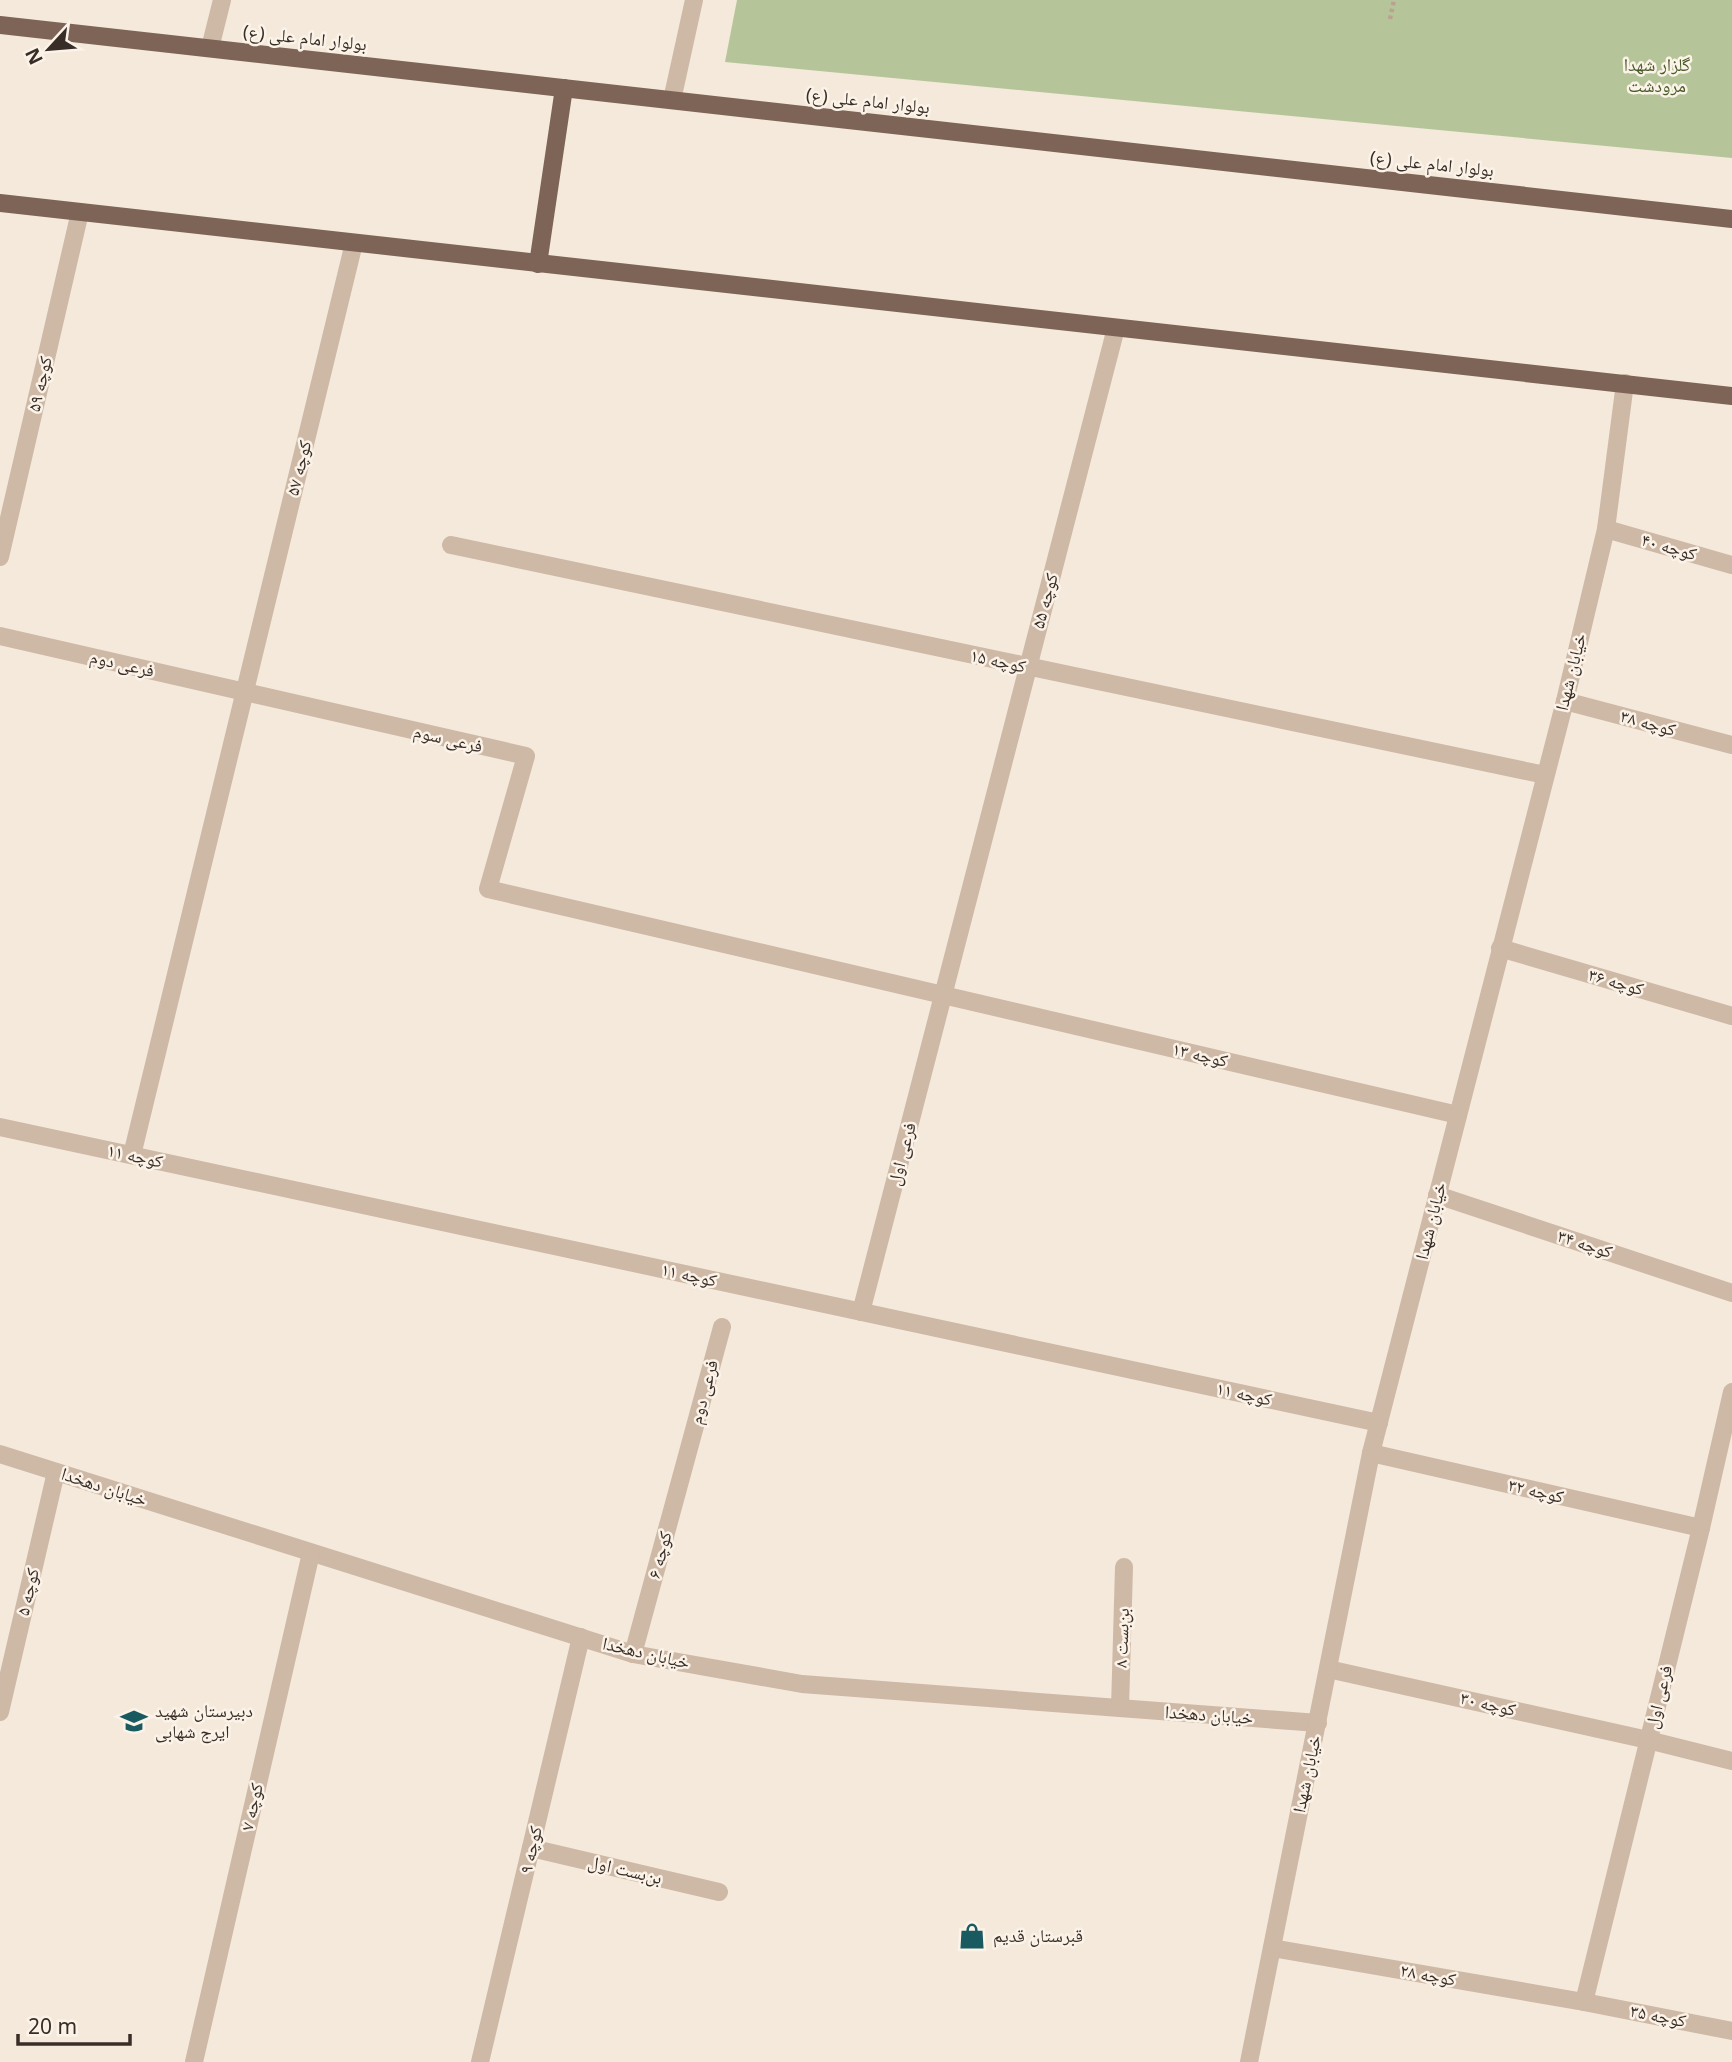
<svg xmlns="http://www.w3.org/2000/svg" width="1732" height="2062" font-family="'Noto Sans','Noto Naskh Arabic',sans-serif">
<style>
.green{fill:#b6c599}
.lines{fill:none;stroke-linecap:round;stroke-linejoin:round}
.path{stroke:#baa290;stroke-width:4.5;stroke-dasharray:3.5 3.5;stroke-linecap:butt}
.minor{stroke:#ceb8a6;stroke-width:18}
.tertiary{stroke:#ceb8a6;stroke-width:18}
.primary{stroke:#7d6457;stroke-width:18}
.labels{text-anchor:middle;stroke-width:5;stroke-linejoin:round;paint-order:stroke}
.street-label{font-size:18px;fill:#392d27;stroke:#fbf3e8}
.park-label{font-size:18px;fill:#485a29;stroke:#fbf3e8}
.poi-label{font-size:18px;fill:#392d27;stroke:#fbf3e8;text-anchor:start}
</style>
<rect width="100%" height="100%" fill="#f4e9db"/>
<polygon class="green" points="737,0 1732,0 1732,158 725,62"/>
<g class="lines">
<polyline class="path" points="1390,19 1394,0"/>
<g class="minor">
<polyline points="210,48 222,0"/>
<polyline points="672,100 694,0"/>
<polyline points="1606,529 1732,565"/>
<polyline points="451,545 1545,775"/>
<polyline points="0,557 80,212"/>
<polyline points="0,636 526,756 488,889 1458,1115"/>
<polyline points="1565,701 1732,745"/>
<polyline points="1500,948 1732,1016"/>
<polyline points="0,1127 1379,1423"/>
<polyline points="132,1155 354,243"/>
<polyline points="1437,1195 1732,1293"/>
<polyline points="861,1312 1116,328"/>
<polyline points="1371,1453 1701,1528"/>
<polyline points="0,1454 633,1654 802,1684 1318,1723"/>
<polyline points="633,1654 722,1327"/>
<polyline points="1328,1669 1648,1740 1732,1761"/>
<polyline points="1120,1708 1124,1567"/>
<polyline points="0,1712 56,1472"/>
<polyline points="531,1848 719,1892"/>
<polyline points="1272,1948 1584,2002 1732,2031"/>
<polyline points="1584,2002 1701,1528 1732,1392"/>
<polyline points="194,2062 311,1553"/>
<polyline points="480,2062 581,1637"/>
</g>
<polyline class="tertiary" points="1249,2062 1371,1453 1565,701 1606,529 1625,383"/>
<g class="primary">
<polyline points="0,25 1732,219"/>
<polyline points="0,203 1732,396"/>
<polyline points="538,264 564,88"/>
</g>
</g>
<defs>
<g id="school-bare" transform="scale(2.1)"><path d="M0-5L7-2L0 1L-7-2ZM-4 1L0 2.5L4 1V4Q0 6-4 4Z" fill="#185a5f" stroke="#fbf3e8" stroke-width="2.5" paint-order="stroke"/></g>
<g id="shop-bare" transform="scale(2.1)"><path d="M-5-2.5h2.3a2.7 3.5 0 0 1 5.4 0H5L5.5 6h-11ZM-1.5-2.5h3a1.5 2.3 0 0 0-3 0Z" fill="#185a5f" stroke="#fbf3e8" stroke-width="2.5" paint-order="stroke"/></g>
</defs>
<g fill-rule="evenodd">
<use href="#school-bare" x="134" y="1721"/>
<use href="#shop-bare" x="972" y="1936"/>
</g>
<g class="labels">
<g class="street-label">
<text transform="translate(305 38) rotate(6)" y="6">بولوار امام علی (ع)</text>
<text transform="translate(868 101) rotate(6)" y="6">بولوار امام علی (ع)</text>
<text transform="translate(1432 164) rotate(6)" y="6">بولوار امام علی (ع)</text>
<text transform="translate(40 384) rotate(-77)" y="6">کوچه ۵۹</text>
<text transform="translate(299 468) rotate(-76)" y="6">کوچه ۵۷</text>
<text transform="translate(1669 547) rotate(16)" y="6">کوچه ۴۰</text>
<text transform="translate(1045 601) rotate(-75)" y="6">کوچه ۵۵</text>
<text transform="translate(998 661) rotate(12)" y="6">کوچه ۱۵</text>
<text transform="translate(122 664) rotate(13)" y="6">فرعی دوم</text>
<text transform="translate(1571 672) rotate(-76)" y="6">خیابان شهدا</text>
<text transform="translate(1648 723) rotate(15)" y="6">کوچه ۳۸</text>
<text transform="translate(448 739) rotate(13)" y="6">فرعی سوم</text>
<text transform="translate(1616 982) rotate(16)" y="6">کوچه ۳۶</text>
<text transform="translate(1200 1055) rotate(13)" y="6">کوچه ۱۳</text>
<text transform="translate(902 1154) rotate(-75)" y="6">فرعی اول</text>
<text transform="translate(135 1156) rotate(12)" y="6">کوچه ۱۱</text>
<text transform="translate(1431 1221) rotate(-76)" y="6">خیابان شهدا</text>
<text transform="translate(1585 1244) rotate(18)" y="6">کوچه ۳۴</text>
<text transform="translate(689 1275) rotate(12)" y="6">کوچه ۱۱</text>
<text transform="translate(704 1392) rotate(-75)" y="6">فرعی دوم</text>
<text transform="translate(1244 1394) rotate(12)" y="6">کوچه ۱۱</text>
<text transform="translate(104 1487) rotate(18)" y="6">خیابان دهخدا</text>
<text transform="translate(1536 1491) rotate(13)" y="6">کوچه ۳۲</text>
<text transform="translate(660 1555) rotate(-75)" y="6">کوچه ۶</text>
<text transform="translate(28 1592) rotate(-77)" y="6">کوچه ۵</text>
<text transform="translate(1122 1638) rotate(-88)" y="6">بن‌بست ۸</text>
<text transform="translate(646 1653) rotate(13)" y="6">خیابان دهخدا</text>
<text transform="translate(1659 1697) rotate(-76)" y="6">فرعی اول</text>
<text transform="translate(1488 1704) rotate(13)" y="6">کوچه ۳۰</text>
<text transform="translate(1209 1715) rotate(4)" y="6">خیابان دهخدا</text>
<text transform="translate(1307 1774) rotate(-78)" y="6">خیابان شهدا</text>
<text transform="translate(252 1807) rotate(-77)" y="6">کوچه ۷</text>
<text transform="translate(531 1850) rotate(-77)" y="6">کوچه ۹</text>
<text transform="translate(625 1870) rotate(13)" y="6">بن‌بست اول</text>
<text transform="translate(1428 1975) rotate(10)" y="6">کوچه ۲۸</text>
<text transform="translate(1658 2016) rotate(11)" y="6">کوچه ۳۵</text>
</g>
<g class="park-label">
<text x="1657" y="71">گلزار شهدا<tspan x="1657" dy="21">مرودشت</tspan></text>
</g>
<g class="poi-label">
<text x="155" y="1717">دبیرستان شهید<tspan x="155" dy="21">ایرج شهابی</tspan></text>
<text x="993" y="1942">قبرستان قدیم</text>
</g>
</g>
<g transform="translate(49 49) rotate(244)" stroke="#fbf3e8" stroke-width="5" paint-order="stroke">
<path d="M0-5L12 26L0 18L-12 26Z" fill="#392d27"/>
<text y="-10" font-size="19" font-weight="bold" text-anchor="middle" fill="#392d27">N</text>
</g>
<path d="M18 2034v10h112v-10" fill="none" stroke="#392d27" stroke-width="3.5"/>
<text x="28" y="2034" font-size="21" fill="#392d27" stroke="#fbf3e8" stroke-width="5" paint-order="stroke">20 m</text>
</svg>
